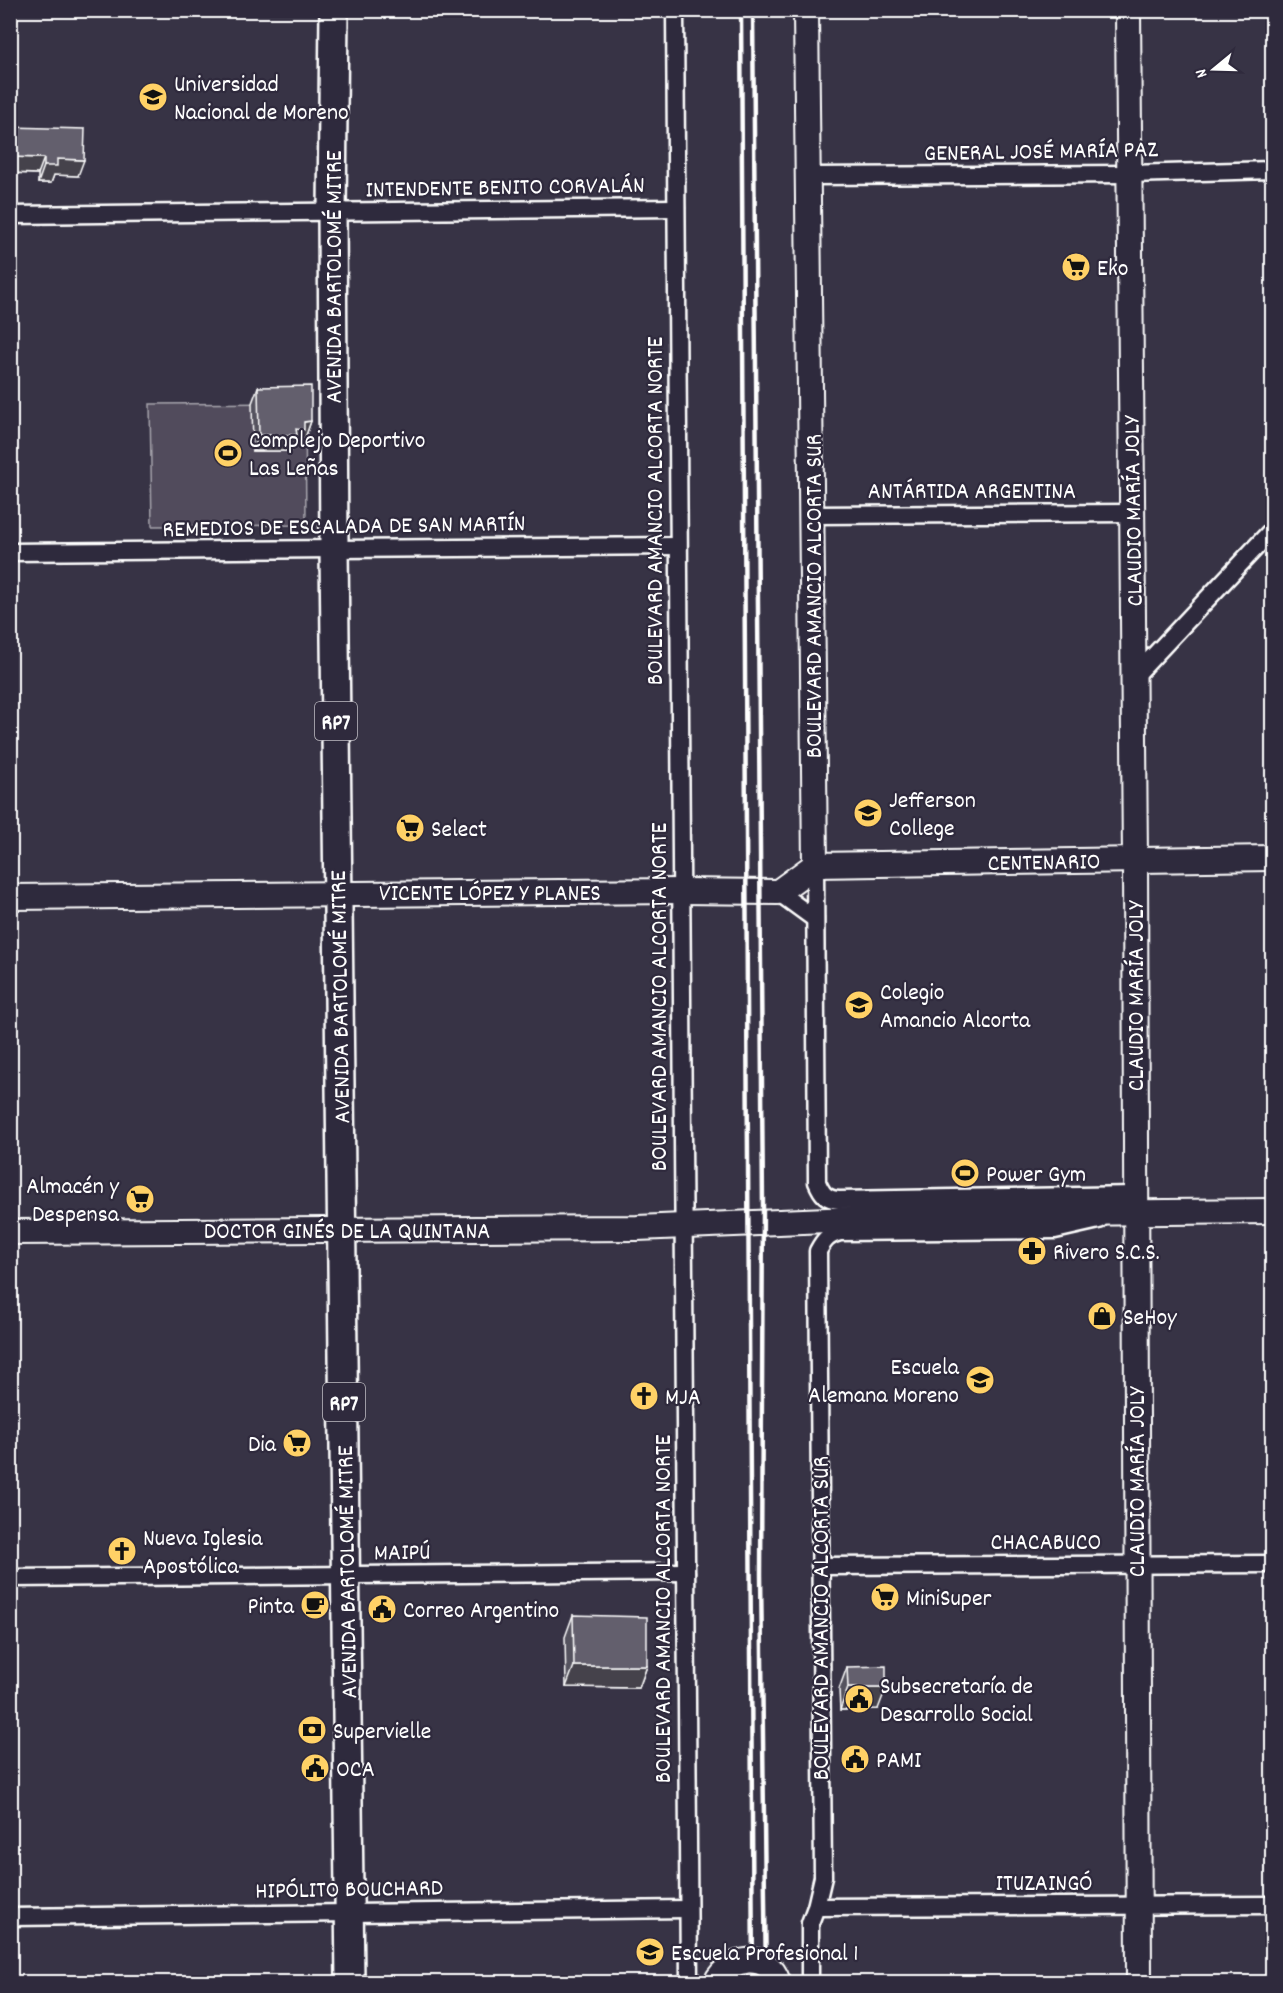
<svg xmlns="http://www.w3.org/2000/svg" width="1283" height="1993" font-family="Dekko,sans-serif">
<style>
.green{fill:#514c5c;stroke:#a8a6ae;stroke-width:1.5}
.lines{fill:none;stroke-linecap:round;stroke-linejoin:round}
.street-casing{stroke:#fff;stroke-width:21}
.secondary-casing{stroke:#fff;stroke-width:28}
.primary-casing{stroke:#fff;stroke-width:32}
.street{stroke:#2f2a3d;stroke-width:16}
.secondary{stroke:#2f2a3d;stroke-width:24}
.primary{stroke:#2f2a3d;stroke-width:27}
.rail{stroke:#fff;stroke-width:4.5}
.secondary-bridge-casing{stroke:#fff;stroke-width:28;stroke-linecap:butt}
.secondary-bridge{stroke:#2f2a3d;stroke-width:24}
.wall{fill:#55525e;stroke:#fff;stroke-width:1.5}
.shaded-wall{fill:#45424c;stroke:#fff;stroke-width:1.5}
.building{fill:#635f6d;stroke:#fff;stroke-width:1.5}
.labels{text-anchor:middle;stroke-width:4.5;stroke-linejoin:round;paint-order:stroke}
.shield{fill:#2f2a3d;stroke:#c1bfc5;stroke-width:1.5}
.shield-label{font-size:22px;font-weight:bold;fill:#fff}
.poi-label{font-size:24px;fill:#fff;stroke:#2f2a3d;text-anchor:start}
.street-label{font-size:24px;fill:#fff;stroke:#2f2a3d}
</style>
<rect width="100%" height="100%" fill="#373345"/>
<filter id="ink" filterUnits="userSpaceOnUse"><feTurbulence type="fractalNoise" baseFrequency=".0167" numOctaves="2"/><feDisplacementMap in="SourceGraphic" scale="12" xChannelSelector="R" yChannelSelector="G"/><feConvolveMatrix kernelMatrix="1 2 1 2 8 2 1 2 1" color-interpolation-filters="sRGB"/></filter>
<g filter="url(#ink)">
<polygon class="green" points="305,403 306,525 152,526 150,404"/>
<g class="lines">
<g class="street-casing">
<g id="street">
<polyline points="675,10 689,1982"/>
<polyline points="809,176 1129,174 1272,170"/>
<polyline points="10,215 676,208"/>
<polyline points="812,515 1132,513"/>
<polyline points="10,552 678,546"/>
<polyline points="1133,678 1272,530"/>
<path d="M815 865 817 1182C822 1194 826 1199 839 1200L1135 1195"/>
<polyline points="778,892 815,919"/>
<polyline points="820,1566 1272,1564"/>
<polyline points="10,1578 686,1572"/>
<polyline points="816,1907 1272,1905"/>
<polyline points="10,1917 688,1909"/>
<path d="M810 1982V1923L816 1907 823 1877 818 1251C824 1240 828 1235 840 1232L1055 1230 1099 1220"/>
</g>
</g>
<g class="secondary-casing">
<g id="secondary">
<polyline points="806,10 815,865"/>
<polyline points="1128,10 1135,860 1139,1982"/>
<polyline points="815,865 1272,858"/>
<polyline points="10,897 681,891 778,892 815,865"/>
<polyline points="10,1232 637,1228 971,1214 1272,1211"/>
</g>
</g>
<g class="primary-casing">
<polyline id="primary" points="334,10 332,212 334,549 350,1982"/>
</g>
<use href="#street" class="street"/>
<use href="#secondary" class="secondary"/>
<use href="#primary" class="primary"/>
<g class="rail">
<polyline points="741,10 753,1982"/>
<polyline points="753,10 763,1206 761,1574 766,1982"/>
</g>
<g class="secondary-bridge-casing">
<path id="secondary-bridge" d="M716 1982C729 1957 768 1950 778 1982"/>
</g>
<use href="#secondary-bridge" class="secondary-bridge"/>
</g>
<g class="wall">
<polygon points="10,127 78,176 54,175 51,183 38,183 38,174 10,173"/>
<polygon points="258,387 311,421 305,438 301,438 298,446 293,446 291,451 253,451 252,403"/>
<polygon points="573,1615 647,1666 639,1688 566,1687 565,1637"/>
<polygon points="847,1667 878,1709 840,1710 839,1689"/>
</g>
<g class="shaded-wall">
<polygon points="10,157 44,158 38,174 10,173"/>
<polygon points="57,159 84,160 78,176 54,175 51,183 38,183 44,166"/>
<polygon points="311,421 305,438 301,438 298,446 293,446 291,451 253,451 259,435 296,429 304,422"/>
<polygon points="574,1666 647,1666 639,1688 566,1687"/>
<polygon points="848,1688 886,1688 878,1709 840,1710"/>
</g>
<g class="building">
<polygon points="10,127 85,129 84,160 57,159 57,166 44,166 44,158 10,157"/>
<polygon points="311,386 311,421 304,422 304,430 296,429 297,435 259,435 258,387"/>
<polygon points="573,1615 647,1617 647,1666 574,1666"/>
<polygon points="886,1666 886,1688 848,1688 847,1667"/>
</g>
</g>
<defs>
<g id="university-disc" transform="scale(1.5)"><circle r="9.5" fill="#ffd166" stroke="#2f2a3d"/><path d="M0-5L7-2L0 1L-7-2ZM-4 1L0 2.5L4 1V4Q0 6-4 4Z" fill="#111"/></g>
<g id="supermarket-disc" transform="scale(1.5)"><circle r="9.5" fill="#ffd166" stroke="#2f2a3d"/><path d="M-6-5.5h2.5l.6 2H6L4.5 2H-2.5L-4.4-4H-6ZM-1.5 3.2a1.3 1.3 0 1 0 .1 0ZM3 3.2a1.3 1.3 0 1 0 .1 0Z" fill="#111"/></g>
<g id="stadium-disc" transform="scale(1.5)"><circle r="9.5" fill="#ffd166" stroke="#2f2a3d"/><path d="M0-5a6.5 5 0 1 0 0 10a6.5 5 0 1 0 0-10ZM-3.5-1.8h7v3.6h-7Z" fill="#111"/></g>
<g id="school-disc" transform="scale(1.5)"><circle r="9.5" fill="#ffd166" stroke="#2f2a3d"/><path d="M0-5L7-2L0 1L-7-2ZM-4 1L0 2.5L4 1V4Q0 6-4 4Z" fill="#111"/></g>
<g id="pharmacy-disc" transform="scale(1.5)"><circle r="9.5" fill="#ffd166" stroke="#2f2a3d"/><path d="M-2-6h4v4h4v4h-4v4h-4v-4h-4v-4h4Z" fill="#111"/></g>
<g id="shop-disc" transform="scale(1.5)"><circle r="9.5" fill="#ffd166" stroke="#2f2a3d"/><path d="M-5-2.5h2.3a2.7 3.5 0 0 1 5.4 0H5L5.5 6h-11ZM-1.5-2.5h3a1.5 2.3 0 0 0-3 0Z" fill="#111"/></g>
<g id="church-disc" transform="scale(1.5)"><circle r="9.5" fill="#ffd166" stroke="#2f2a3d"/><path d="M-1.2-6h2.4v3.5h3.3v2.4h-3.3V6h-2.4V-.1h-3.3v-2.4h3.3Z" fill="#111"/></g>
<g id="cafe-disc" transform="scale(1.5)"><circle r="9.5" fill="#ffd166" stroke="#2f2a3d"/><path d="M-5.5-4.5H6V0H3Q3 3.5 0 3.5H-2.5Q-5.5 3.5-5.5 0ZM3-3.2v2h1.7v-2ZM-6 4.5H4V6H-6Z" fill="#111"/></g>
<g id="civic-disc" transform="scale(1.5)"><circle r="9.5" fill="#ffd166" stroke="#2f2a3d"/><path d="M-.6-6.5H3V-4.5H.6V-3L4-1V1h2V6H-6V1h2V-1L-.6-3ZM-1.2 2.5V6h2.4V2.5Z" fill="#111"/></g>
<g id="bank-disc" transform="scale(1.5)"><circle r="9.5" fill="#ffd166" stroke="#2f2a3d"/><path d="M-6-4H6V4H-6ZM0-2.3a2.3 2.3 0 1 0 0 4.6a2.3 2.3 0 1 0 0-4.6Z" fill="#111"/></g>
</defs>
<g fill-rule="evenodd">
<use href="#university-disc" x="153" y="97"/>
<use href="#supermarket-disc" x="1076" y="267"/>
<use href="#stadium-disc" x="228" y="453"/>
<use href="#school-disc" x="868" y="813"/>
<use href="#supermarket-disc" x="410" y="828"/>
<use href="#school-disc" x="859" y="1005"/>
<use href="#stadium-disc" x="965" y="1173"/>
<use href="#supermarket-disc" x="140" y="1199"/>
<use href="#pharmacy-disc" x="1032" y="1251"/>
<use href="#shop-disc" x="1102" y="1316"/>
<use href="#school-disc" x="980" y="1380"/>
<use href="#church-disc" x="644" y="1396"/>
<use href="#supermarket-disc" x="297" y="1443"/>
<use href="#church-disc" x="122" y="1551"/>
<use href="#supermarket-disc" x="885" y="1597"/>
<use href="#cafe-disc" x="315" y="1605"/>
<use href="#civic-disc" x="382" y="1609"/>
<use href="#civic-disc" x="859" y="1699"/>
<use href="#bank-disc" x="312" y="1730"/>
<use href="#civic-disc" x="855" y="1759"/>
<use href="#civic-disc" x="315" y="1768"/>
<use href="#school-disc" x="650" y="1952"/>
</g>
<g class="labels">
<g class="shield">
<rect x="315" y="702" width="42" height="38" rx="4.5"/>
<rect x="323" y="1383" width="42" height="38" rx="4.5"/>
</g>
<g class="shield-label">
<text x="336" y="729">RP7</text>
<text x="344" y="1410">RP7</text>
</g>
<g class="poi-label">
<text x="174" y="91">Universidad<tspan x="174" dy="28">Nacional de Moreno</tspan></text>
<text x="1097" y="275">Eko</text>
<text x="249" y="447">Complejo Deportivo<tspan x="249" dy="28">Las Leñas</tspan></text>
<text x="889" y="807">Jefferson<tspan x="889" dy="28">College</tspan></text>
<text x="431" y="836">Select</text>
<text x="880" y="999">Colegio<tspan x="880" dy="28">Amancio Alcorta</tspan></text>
<text x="986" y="1181">Power Gym</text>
<text x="119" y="1193" text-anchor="end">Almacén y<tspan x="119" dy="28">Despensa</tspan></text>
<text x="1053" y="1259">Rivero S.C.S.</text>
<text x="1123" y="1324">SeHoy</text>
<text x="959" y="1374" text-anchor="end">Escuela<tspan x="959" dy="28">Alemana Moreno</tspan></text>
<text x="665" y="1404">MJA</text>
<text x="276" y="1451" text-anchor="end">Dia</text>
<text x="143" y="1545">Nueva Iglesia<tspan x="143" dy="28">Apostólica</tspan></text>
<text x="906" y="1605">MiniSuper</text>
<text x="294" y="1613" text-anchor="end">Pinta</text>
<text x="403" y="1617">Correo Argentino</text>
<text x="880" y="1693">Subsecretaría de<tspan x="880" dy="28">Desarrollo Social</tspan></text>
<text x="333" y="1738">Supervielle</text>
<text x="876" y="1767">PAMI</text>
<text x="336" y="1776">OCA</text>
<text x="671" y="1960">Escuela Profesional 1</text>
</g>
<g class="street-label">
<text transform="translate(1041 150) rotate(-1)" y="8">GENERAL JOSÉ MARÍA PAZ</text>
<text transform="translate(505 186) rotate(-1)" y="8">INTENDENTE BENITO CORVALÁN</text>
<text transform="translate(333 277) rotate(-90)" y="8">AVENIDA BARTOLOMÉ MITRE</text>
<text x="972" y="498">ANTÁRTIDA ARGENTINA</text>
<text transform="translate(654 511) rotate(-90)" y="8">BOULEVARD AMANCIO ALCORTA NORTE</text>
<text transform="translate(1132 511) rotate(-91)" y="8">CLAUDIO MARÍA JOLY</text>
<text transform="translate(344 525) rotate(-1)" y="8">REMEDIOS DE ESCALADA DE SAN MARTÍN</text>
<text transform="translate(813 596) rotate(-90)" y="8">BOULEVARD AMANCIO ALCORTA SUR</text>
<text transform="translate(1044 861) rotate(-1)" y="8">CENTENARIO</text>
<text x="490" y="900">VICENTE LÓPEZ Y PLANES</text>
<text transform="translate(1135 996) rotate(-90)" y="8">CLAUDIO MARÍA JOLY</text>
<text transform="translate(339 997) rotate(-91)" y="8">AVENIDA BARTOLOMÉ MITRE</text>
<text transform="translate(658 997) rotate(-90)" y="8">BOULEVARD AMANCIO ALCORTA NORTE</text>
<text x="347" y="1238">DOCTOR GINÉS DE LA QUINTANA</text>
<text transform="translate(1136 1482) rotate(-90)" y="8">CLAUDIO MARÍA JOLY</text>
<text x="1046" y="1549">CHACABUCO</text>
<text transform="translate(402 1551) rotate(-1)" y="8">MAIPÚ</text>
<text transform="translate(346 1572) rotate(-91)" y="8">AVENIDA BARTOLOMÉ MITRE</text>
<text transform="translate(662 1609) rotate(-90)" y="8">BOULEVARD AMANCIO ALCORTA NORTE</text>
<text transform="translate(820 1618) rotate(-90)" y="8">BOULEVARD AMANCIO ALCORTA SUR</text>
<text x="1044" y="1890">ITUZAINGÓ</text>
<text transform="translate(349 1888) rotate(-1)" y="8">HIPÓLITO BOUCHARD</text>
</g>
</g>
<rect width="1283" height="1993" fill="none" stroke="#2f2a3d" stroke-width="36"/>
<rect x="18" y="18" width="1247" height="1957" fill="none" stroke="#fff" stroke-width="2" filter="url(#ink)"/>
<g transform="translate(1214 69) rotate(251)" stroke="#2f2a3d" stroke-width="4.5" paint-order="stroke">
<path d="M0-4.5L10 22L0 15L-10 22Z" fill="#ffffff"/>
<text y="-9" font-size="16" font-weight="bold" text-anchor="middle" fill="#ffffff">N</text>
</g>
</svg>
